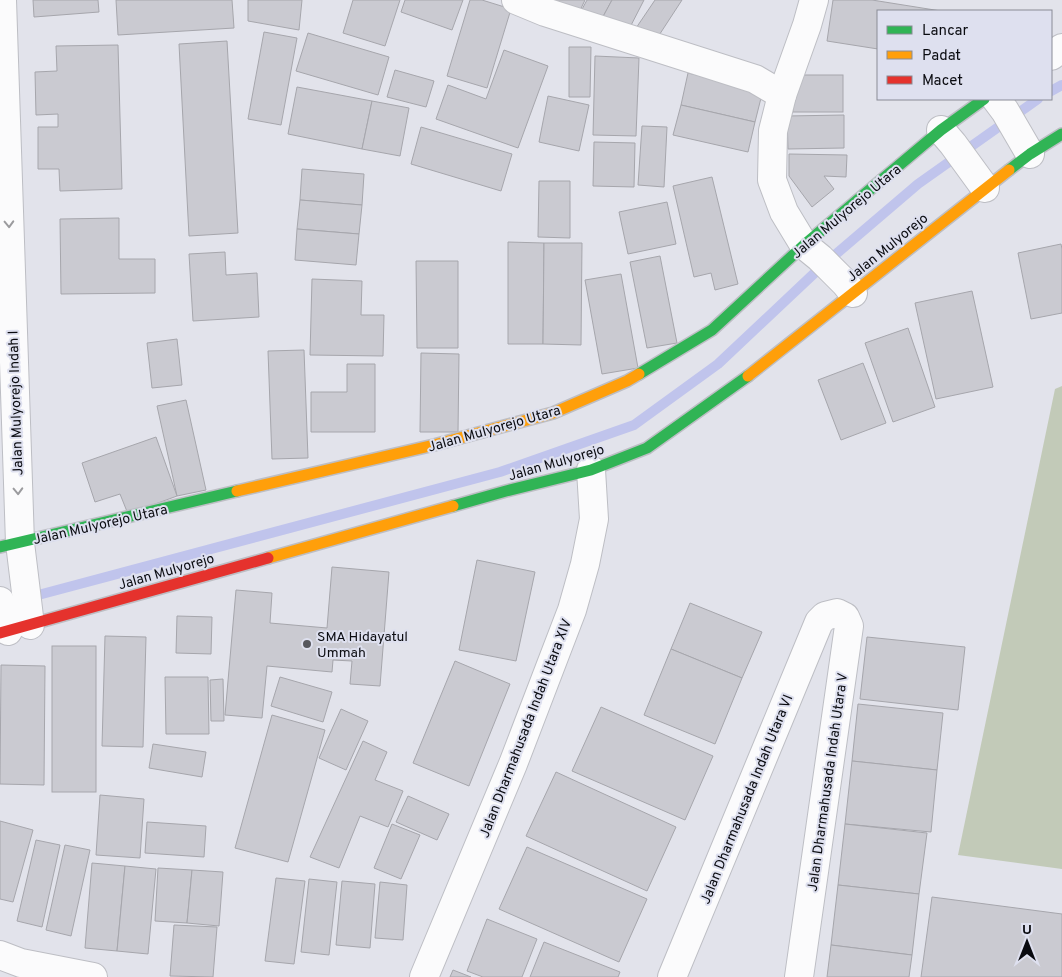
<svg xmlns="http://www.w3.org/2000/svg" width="1062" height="977" font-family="Overpass,sans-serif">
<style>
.green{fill:#c2cab8}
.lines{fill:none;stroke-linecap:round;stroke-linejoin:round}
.stream{stroke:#c0c4ec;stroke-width:10}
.building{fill:#cacad1;stroke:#a6a6ac}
.street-casing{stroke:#bdbec4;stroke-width:30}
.fast-casing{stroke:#bdbec4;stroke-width:14}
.slow-casing{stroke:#bdbec4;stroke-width:14}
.jam-casing{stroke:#bdbec4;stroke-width:14}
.street{stroke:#fbfbfc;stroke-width:28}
.fast{stroke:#30b455;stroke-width:11}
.slow{stroke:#ff9f0a;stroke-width:11}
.jam{stroke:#e5322d;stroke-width:11}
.oneway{stroke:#9b9b9e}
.poi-dot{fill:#56575d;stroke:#dee0ef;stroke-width:2}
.labels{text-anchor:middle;stroke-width:4;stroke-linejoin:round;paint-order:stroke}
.street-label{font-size:14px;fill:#0a0b10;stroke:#dee0ef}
.poi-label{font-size:14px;fill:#0a0b10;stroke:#dee0ef;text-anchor:start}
</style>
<rect width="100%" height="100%" fill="#e2e3eb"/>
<polygon class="green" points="1062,386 1062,869 958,855 1055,389"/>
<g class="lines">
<g class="stream">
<polyline points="1051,91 1062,85"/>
<polyline points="27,598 500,472 634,425 718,364 822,266 918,184 1038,99"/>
</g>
</g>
<g class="building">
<polygon points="33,0 98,0 99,12 34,17"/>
<polygon points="116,0 232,0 234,28 118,35"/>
<polygon points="248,0 302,0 299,30 248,21"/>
<polygon points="353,0 400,0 385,46 343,33"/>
<polygon points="405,0 463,0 452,30 401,12"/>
<polygon points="470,0 482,0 511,9 487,88 447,76"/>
<polygon points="531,0 585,0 575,21"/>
<polygon points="587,0 612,0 599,24 580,13"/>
<polygon points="612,0 644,0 625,37 599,24"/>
<polygon points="655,0 682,0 652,46 632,34"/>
<polygon points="833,0 872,0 941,11 878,11 878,49 827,41"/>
<polygon points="264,32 297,38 281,125 248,119"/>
<polygon points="308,33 389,57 378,95 296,71"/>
<polygon points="227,41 238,233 189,236 179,44"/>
<polygon points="118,45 122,189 60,191 59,169 38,169 38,127 58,127 58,114 36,115 35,72 57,71 56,46"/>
<polygon points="569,47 591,47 590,97 569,97"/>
<polygon points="504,50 548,66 518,148 436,119 448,85 486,99"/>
<polygon points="595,56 639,58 636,136 593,135"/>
<polygon points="395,70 434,81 426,107 387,97"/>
<polygon points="688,73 763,90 755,122 681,105"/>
<rect x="793" y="75" width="50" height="37"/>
<polygon points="297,87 372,101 362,149 288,134"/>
<polygon points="548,96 589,105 579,151 539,142"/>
<polygon points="372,101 409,108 400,156 362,149"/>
<polygon points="681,105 755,122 748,152 673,135"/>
<polygon points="844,115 844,148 788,149 787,116"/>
<polygon points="642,126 667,127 664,187 638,185"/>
<polygon points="421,127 512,154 501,191 411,164"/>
<polygon points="594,142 635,143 634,187 593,186"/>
<polygon points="789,154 847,155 846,177 824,176 834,189 812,207 789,176"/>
<polygon points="302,169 364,174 362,205 300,200"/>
<polygon points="712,177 738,284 715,290 711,273 694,277 673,186"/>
<polygon points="539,181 570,181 570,238 538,237"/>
<polygon points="300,200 362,205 359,234 297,229"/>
<polygon points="667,202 676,244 628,254 619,212"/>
<polygon points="119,218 119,259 155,259 155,293 61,294 60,219"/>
<polygon points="297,229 359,234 356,265 295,260"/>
<polygon points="508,242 544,243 543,344 508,344"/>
<polygon points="544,243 582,243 581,345 543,344"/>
<polygon points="1061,244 1062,249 1062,313 1031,319 1018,253"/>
<polygon points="225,252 226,275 257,273 259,317 193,321 189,254"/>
<polygon points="660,256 677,343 647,348 630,262"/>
<polygon points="416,261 458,261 458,348 417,348"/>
<polygon points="621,274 638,368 602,374 585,280"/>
<polygon points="312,279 362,281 361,315 384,315 383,356 310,355"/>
<polygon points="972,291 993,387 936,399 915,303"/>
<polygon points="908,328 935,407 893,422 865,343"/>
<polygon points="177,339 182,385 152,388 147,343"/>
<polygon points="304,350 308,458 272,459 268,351"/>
<polygon points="421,353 459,354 458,432 420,432"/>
<polygon points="863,363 886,423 841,440 818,380"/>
<polygon points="347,364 375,364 375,432 311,432 311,392 347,392"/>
<polygon points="186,400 206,490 177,496 157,406"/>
<polygon points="156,437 177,496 128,514 120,494 95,502 82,463"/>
<polygon points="477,560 535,572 516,661 459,650"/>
<polygon points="332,567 389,572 380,686 350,684 352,661 333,660 332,672 267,666 262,718 225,715 236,590 272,593 270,623 327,628"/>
<polygon points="690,603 762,632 742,678 671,649"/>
<polygon points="177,616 212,617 211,654 176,653"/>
<polygon points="105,636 146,637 143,747 102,746"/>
<polygon points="867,637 965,647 958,710 860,699"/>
<rect x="52" y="646" width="44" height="146"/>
<polygon points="671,649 742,678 715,744 644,715"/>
<polygon points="455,661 510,684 469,786 413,763"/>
<polygon points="1,665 45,666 44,785 0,784"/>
<polygon points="165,677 208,677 209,734 166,734"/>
<polygon points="280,677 332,692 323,722 271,706"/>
<polygon points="223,679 224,721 211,721 210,680"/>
<polygon points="858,704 943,713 937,770 852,761"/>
<polygon points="601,707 713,756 685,820 572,771"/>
<polygon points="341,709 368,721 346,770 319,758"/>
<polygon points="272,715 325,730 288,862 235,848"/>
<polygon points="363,741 387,752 375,780 403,791 388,827 360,816 339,868 310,857"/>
<polygon points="153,744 206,752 202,777 149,768"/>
<polygon points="852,761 937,770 931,832 845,824"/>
<polygon points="556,772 676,827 647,891 526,836"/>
<polygon points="100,795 144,799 140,858 96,855"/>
<polygon points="408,796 449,814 437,840 396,822"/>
<polygon points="0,821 33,830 13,902 0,899"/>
<polygon points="147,822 206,826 204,857 145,853"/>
<polygon points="392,824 420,835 401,879 374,868"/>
<polygon points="845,824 927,833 919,894 838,885"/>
<polygon points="36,840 60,845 42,927 17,921"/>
<polygon points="65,845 90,850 71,936 46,930"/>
<polygon points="527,847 647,899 619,962 499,909"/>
<polygon points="92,863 125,866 117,951 85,948"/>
<polygon points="125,866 156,869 148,954 117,951"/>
<polygon points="158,868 192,870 187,923 155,921"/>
<polygon points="192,870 223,872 219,926 187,923"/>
<polygon points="276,878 305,881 294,964 265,961"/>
<polygon points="309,879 337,882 329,955 301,952"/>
<polygon points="342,881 375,884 370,948 336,945"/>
<polygon points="380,882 407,885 403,940 375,938"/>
<polygon points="838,885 919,894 912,955 831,945"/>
<polygon points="932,897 1062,914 1062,977 921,977"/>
<polygon points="487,919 537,939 522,977 483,977 467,971"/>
<polygon points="174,925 217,927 213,977 170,976"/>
<polygon points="544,942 620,972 618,977 530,977"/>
<polygon points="831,945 912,955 909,977 827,977"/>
<polygon points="453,970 471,977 450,977"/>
</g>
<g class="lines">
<g class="street-casing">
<g id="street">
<polyline points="2,0 20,543 30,625"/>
<polyline points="516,0 545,12 755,79 772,89 782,95"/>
<polyline points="814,0 807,25 782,95 773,131 772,180 784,212 804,245 820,258 845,283 853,293"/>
<polyline points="1051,56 1062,48"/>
<polyline points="996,99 1005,111 1030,154"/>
<polyline points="941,130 953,144 985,188"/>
<polyline points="0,601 8,631"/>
<polyline points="0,955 21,963 93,977"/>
<polyline points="424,977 513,764 572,610 585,564 594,519 591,470"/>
<polyline points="672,977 819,622 825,616 837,613 845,617 849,626 799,977"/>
</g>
</g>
<g class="fast-casing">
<g id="fast">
<polyline points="1009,170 1030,154 1062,134"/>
<polyline points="639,374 712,330 804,245 941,130 984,99"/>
<polyline points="453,506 506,491 591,470 647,448 748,376"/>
<polyline points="0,547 237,491"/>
</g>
</g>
<g class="slow-casing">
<g id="slow">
<polyline points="748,376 1009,170"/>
<polyline points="237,491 434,445 553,413 627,381 639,374"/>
<polyline points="268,558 453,506"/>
</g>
</g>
<g class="jam-casing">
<polyline id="jam" points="0,633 268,558"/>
</g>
<use href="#street" class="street"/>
<use href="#fast" class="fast"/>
<use href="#slow" class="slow"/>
<use href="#jam" class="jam"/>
</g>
<defs><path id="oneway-chevron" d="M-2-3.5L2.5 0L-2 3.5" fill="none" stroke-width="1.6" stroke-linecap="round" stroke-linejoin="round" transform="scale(1.25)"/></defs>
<g class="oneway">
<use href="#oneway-chevron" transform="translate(9 224) rotate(88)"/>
<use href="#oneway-chevron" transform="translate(18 491) rotate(88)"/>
</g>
<circle class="poi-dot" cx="307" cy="644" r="5"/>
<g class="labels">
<g class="street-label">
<text transform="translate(846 211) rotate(-40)" y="5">Jalan Mulyorejo Utara</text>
<text transform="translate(887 247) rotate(-39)" y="5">Jalan Mulyorejo</text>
<text transform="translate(15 403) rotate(-92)" y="5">Jalan Mulyorejo Indah I</text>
<text transform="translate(494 428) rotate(-16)" y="5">Jalan Mulyorejo Utara</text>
<text transform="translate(556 462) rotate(-16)" y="5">Jalan Mulyorejo</text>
<text transform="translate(100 524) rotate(-13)" y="5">Jalan Mulyorejo Utara</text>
<text transform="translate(166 571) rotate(-16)" y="5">Jalan Mulyorejo</text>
<text transform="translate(525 728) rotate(-69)" y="5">Jalan Dharmahusada Indah Utara XIV</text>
<text transform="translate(827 782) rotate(-82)" y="5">Jalan Dharmahusada Indah Utara V</text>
<text transform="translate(746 799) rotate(-68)" y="5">Jalan Dharmahusada Indah Utara VI</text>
</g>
<g class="poi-label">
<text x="317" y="641">SMA Hidayatul<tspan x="317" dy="16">Ummah</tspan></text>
</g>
</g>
<rect x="877" y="10" width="175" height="90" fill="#dee0ef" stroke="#898b96"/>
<rect x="887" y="26" width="25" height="8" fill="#30b455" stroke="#898b96"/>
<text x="922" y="35" font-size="15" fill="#0a0b10">Lancar</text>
<rect x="887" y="51" width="25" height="8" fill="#ff9f0a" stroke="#898b96"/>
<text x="922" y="60" font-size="15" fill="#0a0b10">Padat</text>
<rect x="887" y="76" width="25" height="8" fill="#e5322d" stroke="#898b96"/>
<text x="922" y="85" font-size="15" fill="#0a0b10">Macet</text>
<g transform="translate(1027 942)" stroke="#dee0ef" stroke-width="4" paint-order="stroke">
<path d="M0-4L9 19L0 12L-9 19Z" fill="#0a0b10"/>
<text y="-8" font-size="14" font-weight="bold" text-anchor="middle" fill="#0a0b10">U</text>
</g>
</svg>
